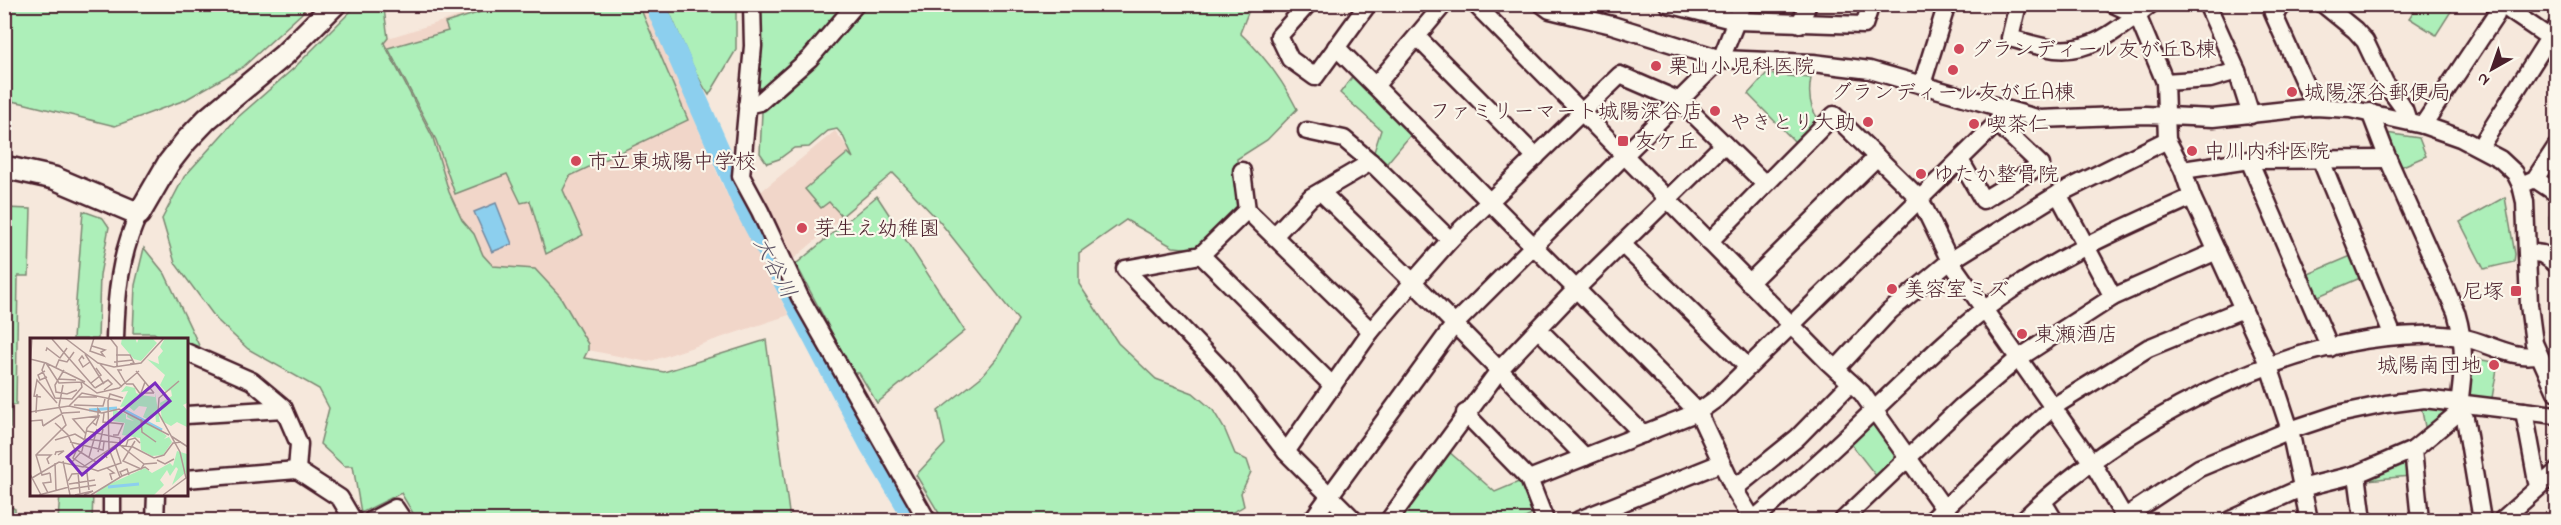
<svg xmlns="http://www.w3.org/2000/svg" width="2561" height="525" font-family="'Indie Flower','Klee One',sans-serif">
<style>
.built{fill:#f1d6c9}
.green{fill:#adefb9;stroke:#7c8772;stroke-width:1.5}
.water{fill:#8ccfee;stroke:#7289a0;stroke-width:1.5}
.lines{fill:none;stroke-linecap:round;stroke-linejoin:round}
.river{stroke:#8ccfee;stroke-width:21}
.minor-casing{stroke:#4a1f2b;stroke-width:21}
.major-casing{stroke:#4a1f2b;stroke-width:26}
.minor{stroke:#fbf7ec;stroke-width:16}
.major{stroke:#fbf7ec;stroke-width:21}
.poi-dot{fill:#d1495b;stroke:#fbf7ec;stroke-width:2}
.labels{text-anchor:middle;stroke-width:4.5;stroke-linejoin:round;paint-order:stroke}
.poi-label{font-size:21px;fill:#4a1f2b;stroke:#fbf7ec;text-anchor:start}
.water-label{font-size:22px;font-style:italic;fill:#5e5466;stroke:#fbf7ec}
.inset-river{fill:none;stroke:#8ccfee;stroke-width:3}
.inset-road{fill:none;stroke:#b19895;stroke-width:1.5}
.view{fill:#7b2cbf;fill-opacity:0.15;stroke:#7b2cbf;stroke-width:3}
.inset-edge{fill:none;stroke:#4a1f2b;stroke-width:3}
</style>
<rect width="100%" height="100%" fill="#f6e8dc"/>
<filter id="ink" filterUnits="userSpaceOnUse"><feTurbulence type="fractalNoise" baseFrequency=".0167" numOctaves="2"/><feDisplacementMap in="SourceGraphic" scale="12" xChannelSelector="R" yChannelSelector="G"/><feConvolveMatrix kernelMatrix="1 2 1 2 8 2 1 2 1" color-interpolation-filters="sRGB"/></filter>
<g filter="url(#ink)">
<g class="built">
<polygon points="495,5 646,5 722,184 789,315 648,362 588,350 588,344 578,328 535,269 493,266 483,255 474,234 462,220 449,192 433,138 384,43 388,38"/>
<polygon points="835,131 860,163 871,189 870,194 790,262 758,194"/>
</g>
<g class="green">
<polygon points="5,4 308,4 308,5 301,14 243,67 185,100 115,126 22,103 5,100"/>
<polygon points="507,4 639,5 688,120 570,176 563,190 583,235 546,254 530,201 521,203 507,174 455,194 436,140 388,48 448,31 445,23"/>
<polygon points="357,5 388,5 384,9 388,38 384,43 433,138 449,192 462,220 474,234 483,255 493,266 535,269 560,296 588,344 588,350 584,358 664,372 766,340 790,520 417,520 401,493 361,513 353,466 344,466 320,444 329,408 319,389 248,349 217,320 175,263 162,219 184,177 237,118 294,68"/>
<path d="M666 5H736V50L709 95C690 67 681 35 666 5Z"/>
<polygon points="756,5 846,5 804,59 756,98"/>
<path d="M862 5H1251L1240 33C1265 56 1282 79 1297 109L1267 140 1237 159V206L1195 249 1173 247 1126 220 1079 253V284L1118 343 1156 379 1193 393 1213 410 1225 430 1235 454 1247 460 1251 472 1241 493 1244 506C1234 513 1223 515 1212 520H943L916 475 945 444 938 411 981 377 997 358 1018 320 940 222 893 173 842 216 829 202 821 208 805 189 848 153 853 158 843 136 837 129 828 131 809 147 794 148 779 159 767 163 760 153 762 112Z"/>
<polygon points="2418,5 2418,4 2455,5 2436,35 2409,18"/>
<polygon points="1356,72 1414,131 1383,168 1372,158 1381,130 1340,93"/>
<path d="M1766 74 1811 78C1808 94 1810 110 1820 121L1798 145 1748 94Z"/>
<polygon points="2386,133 2419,138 2426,156 2396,169"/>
<polygon points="877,196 965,331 877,403 859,373 853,373 796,264"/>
<polygon points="2505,197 2515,254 2514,262 2484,269 2460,222"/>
<polygon points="2556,200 2556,259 2551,255 2549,217"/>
<polygon points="5,208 31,209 29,276 18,276 16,405 11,405 10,428 4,428"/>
<polygon points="83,211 103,218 109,227 100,275 98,339 73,339"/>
<polygon points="144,248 165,274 203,354 186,348 186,339 162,339 154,333 133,333 135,285"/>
<polygon points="2351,256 2360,278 2314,298 2304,276"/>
<polygon points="2467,357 2498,363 2491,404 2463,399"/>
<polygon points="2421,406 2448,408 2447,413 2426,432"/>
<polygon points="1873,416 1903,460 1880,481 1848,440"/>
<polygon points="1448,451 1495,492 1521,481 1534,514 1521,520 1396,520"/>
<polygon points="2408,459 2410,476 2367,480 2367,477"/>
<polygon points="60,494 93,494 92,520 58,520"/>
<polygon points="4,503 15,509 15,520 5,520"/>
</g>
<polygon class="water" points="496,203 512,244 492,252 474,212"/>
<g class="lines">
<polyline class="river" points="655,4 744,206 870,445 915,520"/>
<g class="minor-casing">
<g id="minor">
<polyline points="752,4 753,46 741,176 760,211 800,297 927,520"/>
<polyline points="1308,4 1279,36 1290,59 1315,77 1368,4"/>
<polyline points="1444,4 1375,86 1698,412 1734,489 1753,520"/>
<polyline points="1475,4 1827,361 1862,393 1952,520"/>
<polyline points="1542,4 1550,10 1612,25 1721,59 1813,63 1870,70 2040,119 2145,115 2213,118 2315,107 2350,109 2423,125 2460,138 2500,159 2515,173 2521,185 2525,202 2529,305 2534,343 2556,392"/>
<polyline points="1668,4 1736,21 1864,25 1871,4"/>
<path d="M2018 4 2010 38C2024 42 2040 47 2055 49 2094 53 2122 26 2151 4"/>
<polyline points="2113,4 2137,15 2165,82 2167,140 2183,170 2192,197 2269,366 2290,430 2309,520"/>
<polyline points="2207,4 2237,71 2251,115"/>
<polyline points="2285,4 2273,13 2315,107"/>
<polyline points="2323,4 2355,30 2365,41 2385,83 2404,109 2408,121"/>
<polyline points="2500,4 2556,42"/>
<polyline points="1800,24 1808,4"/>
<polyline points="1417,37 1536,157"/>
<polyline points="1336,47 1375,86"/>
<polyline points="2165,82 2210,79 2237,71"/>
<polyline points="1922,84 1947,4"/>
<polyline points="747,105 760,102 810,58 856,4"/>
<polyline points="2423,125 2496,15 2499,4"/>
<polyline points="1307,131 1344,139 1371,162"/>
<polyline points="2480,147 2556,27"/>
<polyline points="2320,158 2393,336"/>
<polyline points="1960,160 1983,200 2041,165 1997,123"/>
<polyline points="2249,160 2330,348"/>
<polyline points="2183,170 2249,160 2388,159"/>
<polyline points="1242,171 1247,210"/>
<polyline points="2535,179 2556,193"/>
<polyline points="2521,185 2535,179 2556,147"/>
<polyline points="1321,192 1413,282 1585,457"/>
<polyline points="2058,194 2113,297"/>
<polyline points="1275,235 1311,197 1371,162 1450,240"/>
<polyline points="1709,242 1834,115 1920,199 1950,261 2095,467 2126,520"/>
<polyline points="1622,244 1748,367"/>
<polyline points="2528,252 2542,254 2556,264"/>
<polyline points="1201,255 1333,386"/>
<polyline points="1749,283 1877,157"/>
<polyline points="1538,329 1643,434"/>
<path d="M115 339C116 296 120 253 139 214"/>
<polyline points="186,352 252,381 283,407 299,444 297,470"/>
<polyline points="1836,369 1890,311 1950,261 2058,194 2167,140"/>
<polyline points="2524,411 2538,487"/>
<polyline points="1465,413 1529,479 1545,520"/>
<polyline points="2458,413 2465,418 2482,520"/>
<polyline points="186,415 284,409"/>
<polyline points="2413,450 2420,520"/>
<polyline points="1286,452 1371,331 1413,282 1450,240 1620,75 1680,101 1765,184"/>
<polyline points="2357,474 2363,520"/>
<polyline points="186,479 297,470 340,498 353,520"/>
<polyline points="1529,479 1698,412 1716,399 1997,123 2002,109"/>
<polyline points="1734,489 1797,438 1851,383"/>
<polyline points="2043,502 2054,520"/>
<polyline points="2125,517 2199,468 2290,430 2338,414 2386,404 2424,399 2556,415"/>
<polyline points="112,520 112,494"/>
<polyline points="155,520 156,494"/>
<polyline points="372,520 395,508 403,520"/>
<polyline points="1312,520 1454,325 1721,59 1743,4"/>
<polyline points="1354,520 1286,452 1221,369 1125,269 1201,255 1247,210 1371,331"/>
<polyline points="1389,520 1500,369 1577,288 1724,144"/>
<polyline points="1579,520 1721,463"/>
<path d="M1753 520C1794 485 1835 448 1874 410 1910 376 1945 340 1985 309 2050 259 2118 230 2192 197"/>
<polyline points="1843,520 1961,407 2019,358 2113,297 2217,251"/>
<polyline points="1932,520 2053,407 2148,348 2243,309"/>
<path d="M2023 520C2120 425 2280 338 2419 335 2433 334 2450 335 2464 338 2487 342 2515 361 2538 354"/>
<path d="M2230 520 2301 488 2357 474 2413 450 2458 413C2463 376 2467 349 2456 312L2388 159 2370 112"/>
<polyline points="2502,520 2556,472"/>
</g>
</g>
<g class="major-casing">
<polyline id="major" points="4,167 54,178 139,214 168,164 186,141 207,119 284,55 335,4"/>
</g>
<use href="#minor" class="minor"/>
<use href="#major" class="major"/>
</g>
</g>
<g class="poi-dot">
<circle cx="1959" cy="49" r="6"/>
<circle cx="1656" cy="66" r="6"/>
<circle cx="1953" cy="70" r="6"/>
<circle cx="2292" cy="92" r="6"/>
<circle cx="1715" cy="111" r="6"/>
<circle cx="1868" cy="122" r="6"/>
<circle cx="1974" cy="124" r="6"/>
<rect x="1617" y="135" width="12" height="12" rx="3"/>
<circle cx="2192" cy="151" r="6"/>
<circle cx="576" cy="161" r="6"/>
<circle cx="1921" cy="174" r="6"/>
<circle cx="802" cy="228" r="6"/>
<circle cx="1892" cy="289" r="6"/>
<rect x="2510" y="285" width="12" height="12" rx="3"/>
<circle cx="2022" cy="334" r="6"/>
<circle cx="2494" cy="365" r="6"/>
</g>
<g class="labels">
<g class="poi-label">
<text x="1971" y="56">グランディール友が丘B棟</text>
<text x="1668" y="73">栗山小児科医院</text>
<text x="1953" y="99" text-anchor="middle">グランディール友が丘A棟</text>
<text x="2304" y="99">城陽深谷郵便局</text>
<text x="1703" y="118" text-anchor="end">ファミリーマート城陽深谷店</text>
<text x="1856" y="129" text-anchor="end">やきとり大助</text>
<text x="1986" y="131">喫茶仁</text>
<text x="1635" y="148">友ケ丘</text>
<text x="2204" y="158">中川内科医院</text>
<text x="588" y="168">市立東城陽中学校</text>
<text x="1933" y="181">ゆたか整骨院</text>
<text x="814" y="235">芽生え幼稚園</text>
<text x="1904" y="296">美容室ミズ</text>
<text x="2504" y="298" text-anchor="end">尼塚</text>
<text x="2034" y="341">東瀬酒店</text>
<text x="2482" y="372" text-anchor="end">城陽南団地</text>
</g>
<g class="water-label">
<text transform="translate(776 267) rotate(62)" y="8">大谷川</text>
</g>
</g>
<g transform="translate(30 338)">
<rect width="158" height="158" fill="#f6e8dc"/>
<path d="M92 0H105L107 5 109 0H122L127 5 111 23 104 21 91 6ZM135 0H157V65L153 67 157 72V89L147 84 141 88 132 83 130 65 142 58 141 52 136 54 130 47 135 37 117 21 129 26 128 19 133 13 130 9ZM96 48 105 50 106 55 111 57 125 59V55L130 84H126L125 73 119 82 113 79 117 69 109 68 104 73 98 68 90 69 98 53 91 54ZM83 71 96 76V81L104 83 97 79 98 74 114 81 137 98 134 101 139 99 142 104 133 117 122 118 111 112 110 100 92 97 95 85 83 83ZM147 113 157 116V138L156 134 142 147 148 131 146 129 140 138 137 132 130 142 134 147 124 157H65L71 150 115 130 122 135 140 125 143 128Z" fill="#adefb9"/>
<path class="inset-river" d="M59 72 87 70M94 72 132 92M78 149 109 146"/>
<path class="inset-road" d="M35 0 68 25 84 29 111 25 134 0M80 0 87 9V29M22 1 65 50M62 8 75 12 71 14 74 18 60 13 64 0M16 13 17 10 30 20 37 10M55 16 74 46M86 17H100L104 25 100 26M0 21 16 25 29 45 52 44 67 55 89 50 109 33M54 21 52 18 49 22 53 29 60 24M15 24 12 32 25 60 42 61 52 49 51 44M84 24 103 22M16 25 55 44M70 26 92 49M26 29 29 22 37 24 44 14M0 31 2 0M34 32 25 47 26 54 37 56 47 52M92 32H88L96 46M15 33 8 37 10 42 17 39M106 33 124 55M28 41 46 42M115 44 111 55H124M61 45 71 37 66 30M96 46H103L111 57 119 49M65 50 78 42 82 46 74 52M11 59 4 58 7 42 27 65M48 59H67M44 67 73 68 75 61M39 68 52 55 91 63M0 74 39 68 72 75 89 71 139 97M6 75 7 56M74 75 73 84 93 86 88 97H83M111 81 112 94 126 104M0 83 12 82 13 88M25 85 38 97 44 110 66 124M13 88 33 75 50 74M57 93 90 100V108M56 96 43 81 69 78 66 87 62 84M141 98 158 109M55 101 90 105M25 102 45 96 55 102M105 103 93 123 111 131 114 126 127 125M40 104 73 112 74 104M91 108 114 126M96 108 98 102 105 100 110 105M47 111 43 120 55 128M68 114 73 91M6 117H21L17 121 19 126M25 117 26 114 34 113 28 117M59 119 67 91M127 122 135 126 144 121M33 123 40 157M42 124 52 113 57 90 68 78V71L71 75M25 125 26 153M53 128 68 133 91 125 86 110 75 116 77 120M77 130 84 135 80 136 82 142M20 135 12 137 6 117 36 87 29 68 33 47M48 135 50 156M0 136 11 157M92 138 90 134 97 131 99 137M90 139 79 111 78 63 80 56 93 60M2 140 29 124 53 129 86 107 103 109 124 120 134 117 143 105 151 104M38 143 42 136 57 135 59 152M39 146 65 142M40 151 66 147M18 155 13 145 21 144 20 135M9 157 39 149M45 157 63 153 54 157M61 157 92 138 115 129 119 132M133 157 156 140 150 114 128 74 129 60 149 43"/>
<path class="view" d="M125 45 140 63 52 137 37 119Z"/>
<rect width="158" height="158" class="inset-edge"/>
</g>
<rect width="2561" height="525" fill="none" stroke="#fbf7ec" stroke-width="24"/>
<rect x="12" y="12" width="2537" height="501" fill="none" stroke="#4a1f2b" stroke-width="2" filter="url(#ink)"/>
<g transform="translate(2492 69) rotate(220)" stroke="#fbf7ec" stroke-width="4.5" paint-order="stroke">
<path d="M0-4.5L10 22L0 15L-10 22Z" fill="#4a1f2b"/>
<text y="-9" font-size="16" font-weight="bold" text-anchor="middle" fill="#4a1f2b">N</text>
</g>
</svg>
